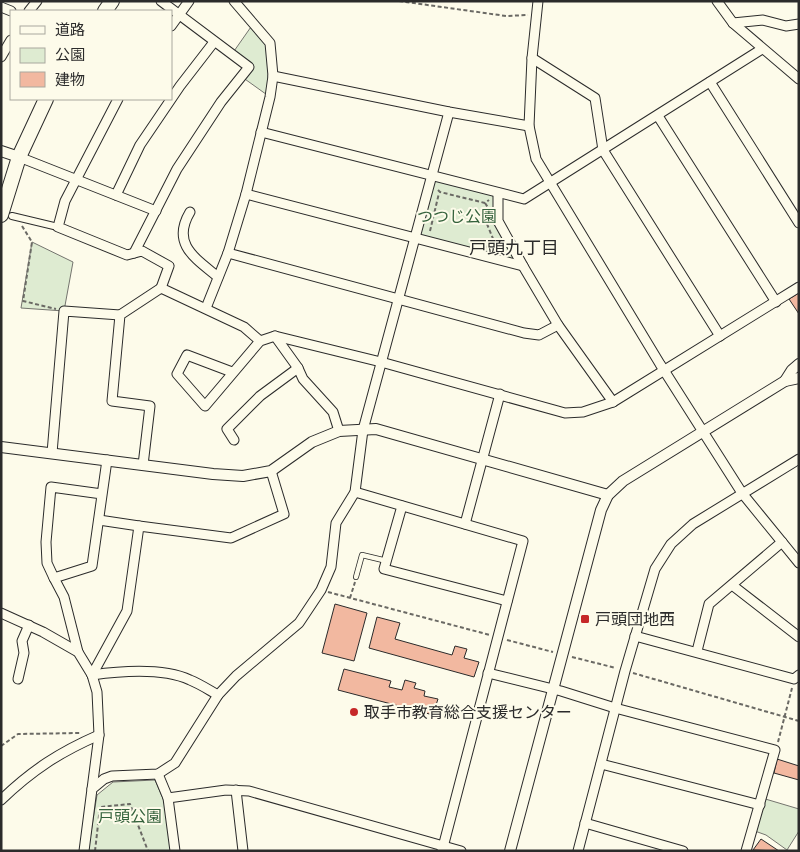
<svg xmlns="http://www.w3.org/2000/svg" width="800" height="852" font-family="Inter,'Noto Sans JP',sans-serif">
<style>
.green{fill:#deebd1;stroke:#74746e}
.building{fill:#f2b8a0;stroke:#2b2b2b}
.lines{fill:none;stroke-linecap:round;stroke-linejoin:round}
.service-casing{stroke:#2b2b2b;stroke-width:6}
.pedestrian-casing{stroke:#2b2b2b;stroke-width:8}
.minor-casing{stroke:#2b2b2b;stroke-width:11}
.tertiary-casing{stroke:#2b2b2b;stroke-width:12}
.primary-casing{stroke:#2b2b2b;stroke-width:16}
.path{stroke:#6a6964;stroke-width:2;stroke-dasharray:4 2.5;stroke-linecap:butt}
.service{stroke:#fdfbea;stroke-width:4.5}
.pedestrian{stroke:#fdfbea;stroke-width:6}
.minor{stroke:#fdfbea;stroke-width:9}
.tertiary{stroke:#fdfbea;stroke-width:10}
.primary{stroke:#fdfbea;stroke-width:14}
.poi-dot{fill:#c62828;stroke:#fdfbea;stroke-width:2}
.labels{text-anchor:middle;stroke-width:4;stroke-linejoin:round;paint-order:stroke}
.park-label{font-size:16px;fill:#34623c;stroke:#fdfbea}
.poi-label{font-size:16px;fill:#2b2b2b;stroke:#fdfbea;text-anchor:start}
.neighbourhood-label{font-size:18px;fill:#2b2b2b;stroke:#fdfbea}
</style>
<rect width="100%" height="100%" fill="#fdfbea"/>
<g class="green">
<polygon points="253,24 270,43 270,97 242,77 249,67 232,54"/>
<polygon points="432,176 498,193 498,221 523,266 415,238"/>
<polygon points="32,242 73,262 64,311 21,308"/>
<polygon points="155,780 164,801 171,851 88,851 97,795 113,782"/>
<polygon points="762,798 799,809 799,831 787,850 766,835 752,830"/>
</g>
<g class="building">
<polygon points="799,293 799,314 789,299"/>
<polygon points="335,604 367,613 354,661 322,653"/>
<polygon points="377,617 400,623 395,639 452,655 455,646 467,649 464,658 479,662 474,677 369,648"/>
<polygon points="344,669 391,681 389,687 402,690 405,680 416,683 414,688 425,691 424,696 438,699 435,708 438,709 437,716 338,690"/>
<polygon points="777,759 799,766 799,780 774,773"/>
<polygon points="761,839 779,851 753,850"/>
</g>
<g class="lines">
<g class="service-casing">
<polyline id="service" points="356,577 362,555 387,561"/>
</g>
<g class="pedestrian-casing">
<polyline id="pedestrian" points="12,216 58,227"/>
</g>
<g class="minor-casing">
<g id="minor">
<polyline points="538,1 532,58 529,126 536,159 660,364 742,493 799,563"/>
<polyline points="717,1 733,23 799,79"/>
<polyline points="1,7 11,11"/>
<polyline points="29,11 37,1"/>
<polyline points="733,23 763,20 786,26 799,24"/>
<polyline points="171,26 189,1"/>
<polyline points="1,57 11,40"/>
<polyline points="532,58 595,98 603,150 720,336"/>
<polyline points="273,76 449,112 529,126"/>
<polyline points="710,82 799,223"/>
<polyline points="118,99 65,201 58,227 127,255 142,251 169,266 161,288"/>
<polyline points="658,116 776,302"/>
<polyline points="261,132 524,199 762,49"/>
<polyline points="19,157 156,211"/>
<polyline points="498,193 498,221 523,266 558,325 613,402"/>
<polyline points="246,194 523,266"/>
<polyline points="116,195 140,145 180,86 214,42"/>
<path d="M190 212C171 244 195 258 218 277"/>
<polyline points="134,253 177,169 221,102 249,67 161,1"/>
<polyline points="228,253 524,333 539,335 558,325"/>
<polyline points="206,308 228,253 246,194 270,97 273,76 270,43 234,1"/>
<polyline points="275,336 298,368 303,379 333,412 339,431"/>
<polyline points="232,372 187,355 177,374 205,406 260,341 275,336 381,362 565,413 583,412 613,402 799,287"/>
<polyline points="234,440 227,429 260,396 298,368"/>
<polyline points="52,453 64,311 120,315"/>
<polyline points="143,465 150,406 112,401 120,315 161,288 244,327 260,341"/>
<polyline points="355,492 523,541 442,851"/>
<polyline points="102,494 51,487 46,542 47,563 54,578 92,566 107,460"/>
<polyline points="402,506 384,569 507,601"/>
<polyline points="99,520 139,526"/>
<polyline points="465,524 500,394"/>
<polyline points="54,578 64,597 78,652"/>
<polyline points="732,585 799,637"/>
<polyline points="1,613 43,632 78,652 92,675 97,692 99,735 92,789"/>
<polyline points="635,636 794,679 799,675"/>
<polyline points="697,651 709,604 782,542"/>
<polyline points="488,673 561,691 615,708 775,750 746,851"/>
<polyline points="92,675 127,611 139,526 231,538 284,514 271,471"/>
<path d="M92 675C121 671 164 668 190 680 200 684 209 690 218 695"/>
<polyline points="18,679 24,653 22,641 29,625"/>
<polyline points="601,764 760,805"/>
<polyline points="158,774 168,798 175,851"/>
<polyline points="236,790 243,851"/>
<polyline points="168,798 226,790 249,791 461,851"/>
<path d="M1 800C32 770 60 752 99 735"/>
<polyline points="585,823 683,851"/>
<polyline points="84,851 92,789 104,779 112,776 158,774 175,763 218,695 236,676 299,623 321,590 331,567 336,523 355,492 363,430 449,112"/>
<polyline points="578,851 625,671 655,569 671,544 693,524 799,459"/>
</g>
</g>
<g class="tertiary-casing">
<g id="tertiary">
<polyline points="1,151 19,157"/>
<polyline points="785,381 792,370 799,364"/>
<polyline points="1,447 213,474 243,476 271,471 312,442 339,431 376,429 608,495"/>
<polyline points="510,851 601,510 608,495 623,481 785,381 799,378"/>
</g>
</g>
<g class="primary-casing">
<g id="primary">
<polyline points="105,11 112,1"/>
<polyline points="1,215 19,157 46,99"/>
</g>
</g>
<g class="path">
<polyline points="399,1 506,16 528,15"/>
<polyline points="438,190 440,192 485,203 489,200"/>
<polyline points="485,203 489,209"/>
<polyline points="22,226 32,242 23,301 56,309"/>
<polyline points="430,231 439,193"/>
<polyline points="485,248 494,241 487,224 489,214"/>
<polyline points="328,592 490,635"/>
<polyline points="350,598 355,582"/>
<polyline points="507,640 553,652"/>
<polyline points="572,657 616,668"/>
<polyline points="633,673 799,721"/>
<polyline points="778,742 792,688"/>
<polyline points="1,746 18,734 80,733"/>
<polyline points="95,851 100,807 130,804 148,851"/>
</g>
<use href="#service" class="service"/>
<use href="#pedestrian" class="pedestrian"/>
<use href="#minor" class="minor"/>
<use href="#tertiary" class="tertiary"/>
<use href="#primary" class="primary"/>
</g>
<g class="poi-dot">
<rect x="580" y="614" width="10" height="10" rx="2.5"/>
<circle cx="354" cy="712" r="5"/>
</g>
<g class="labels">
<g class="park-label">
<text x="457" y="222">つつじ公園</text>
<text x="130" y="822">戸頭公園</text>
</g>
<g class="poi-label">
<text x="595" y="625">戸頭団地西</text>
<text x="364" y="718">取手市教育総合支援センター</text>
</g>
<g class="neighbourhood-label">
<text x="514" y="254">戸頭九丁目</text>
</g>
</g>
<rect width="800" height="852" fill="none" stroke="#2b2b2b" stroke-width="5"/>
<rect x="10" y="10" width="162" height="90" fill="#fdfbea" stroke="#a9a89e"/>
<rect x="20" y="26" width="25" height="8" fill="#fdfbea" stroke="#a9a89e"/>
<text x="55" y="35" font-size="15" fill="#2b2b2b">道路</text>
<rect x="20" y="48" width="25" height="15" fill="#deebd1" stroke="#a9a89e"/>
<text x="55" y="60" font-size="15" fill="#2b2b2b">公園</text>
<rect x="20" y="72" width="25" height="15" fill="#f2b8a0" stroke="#a9a89e"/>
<text x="55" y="85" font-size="15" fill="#2b2b2b">建物</text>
</svg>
